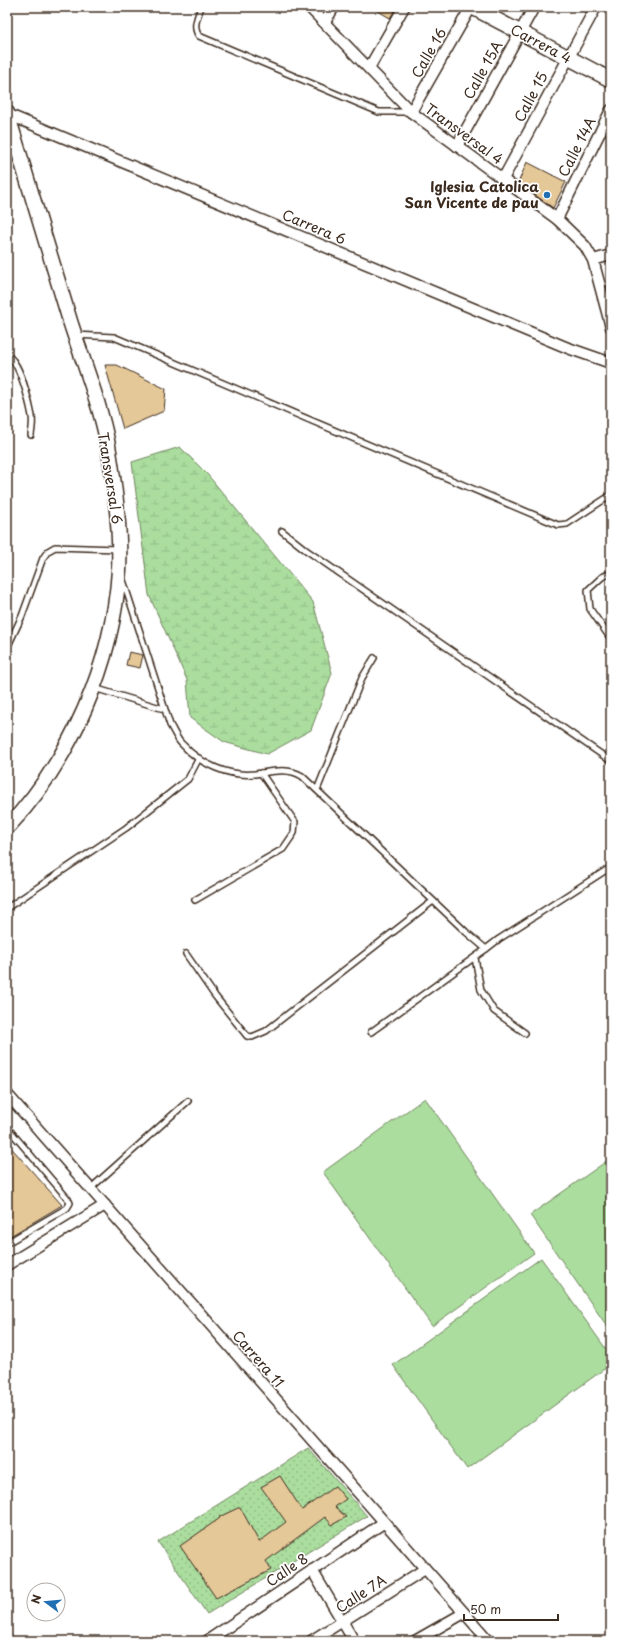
<svg xmlns="http://www.w3.org/2000/svg" width="618" height="1648" font-family="'Playpen Sans',sans-serif">
<style>
.grass{fill:url(#grass-dots);stroke:#72845e}
.wetland{fill:url(#wetland-marsh);stroke:#72845e}
.park{fill:#aadd9e;stroke:#72845e}
.building{fill:#e5c898;stroke:#3b2a1e}
.lines{fill:none;stroke-linecap:round;stroke-linejoin:round}
.lane-casing{stroke:#3b2a1e;stroke-width:8}
.street-casing{stroke:#3b2a1e;stroke-width:13}
.secondary-casing{stroke:#3b2a1e;stroke-width:17}
.lane{stroke:#fff;stroke-width:5}
.street{stroke:#fff;stroke-width:10}
.secondary{stroke:#fff;stroke-width:14}
.poi-dot{fill:#1f6fb2;stroke:#fff;stroke-width:1.5}
.labels{text-anchor:middle;stroke-width:3.5;stroke-linejoin:round;paint-order:stroke}
.street-label{font-size:14px;fill:#3b2a1e;stroke:#fff}
.poi-label{font-size:14px;font-weight:bold;fill:#3b2a1e;stroke:#fff;text-anchor:end}
</style>
<defs>
<pattern id="grass-dots" width="8" height="8" patternUnits="userSpaceOnUse"><rect width="8" height="8" fill="#aadd9e"/><path d="M2 2h.1M6 6h.1" fill="none" stroke="#93be88" stroke-width="1.8" stroke-linecap="round"/></pattern>
<pattern id="wetland-marsh" width="20" height="14" patternUnits="userSpaceOnUse"><rect width="20" height="14" fill="#aadd9e"/><path d="M1 5h8M5 5V1M11 12h8M15 12V8" fill="none" stroke="#93be88"/></pattern>
</defs>
<rect width="100%" height="100%" fill="#fff"/>
<filter id="ink" filterUnits="userSpaceOnUse"><feTurbulence type="fractalNoise" baseFrequency=".025" numOctaves="2"/><feDisplacementMap in="SourceGraphic" scale="8" xChannelSelector="R" yChannelSelector="G"/><feConvolveMatrix kernelMatrix="1 2 1 2 8 2 1 2 1" color-interpolation-filters="sRGB"/></filter>
<g filter="url(#ink)">
<polygon class="grass" points="308,1448 367,1516 207,1614 158,1542"/>
<polygon class="wetland" points="180,447 207,474 313,602 332,673 311,730 267,754 224,742 190,718 187,680 149,595 132,462"/>
<g class="park">
<polygon points="425,1098 534,1253 432,1326 323,1172"/>
<polygon points="611,1158 611,1332 530,1215"/>
<polygon points="541,1258 611,1356 611,1364 467,1469 393,1365"/>
</g>
<g class="building">
<polygon points="371,7 397,7 390,18"/>
<polygon points="527,162 566,182 553,208 518,183"/>
<polygon points="105,365 117,365 166,389 164,411 123,429"/>
<polygon points="129,652 143,655 140,668 126,665"/>
<polygon points="7,1143 62,1205 7,1238"/>
<polygon points="280,1476 302,1510 335,1486 346,1499 335,1507 346,1517 332,1525 325,1517 266,1561 271,1570 216,1598 180,1546 220,1518 219,1517 240,1507 259,1542 286,1522 261,1487"/>
</g>
<g class="lines">
<g class="lane-casing">
<g id="lane">
<path d="M201 7C198 16 192 27 199 36L379 112H410"/>
<polyline points="75,335 114,337 558,525 567,524 611,495"/>
<path d="M7 355C20 362 29 401 32 416 33 422 32 429 31 435"/>
<polyline points="282,531 306,550 611,761"/>
<polyline points="611,573 602,577 588,590 590,609 611,639"/>
<path d="M123 580 170 725C174 731 177 740 183 745 200 764 229 777 255 774 271 772 287 767 302 776L466 932 486 949 499 939 611 867"/>
<polyline points="7,648 22,616 43,558 48,551 55,547 118,549"/>
<polyline points="94,688 164,709"/>
<polyline points="317,790 362,678 374,658"/>
<polyline points="195,900 283,849 294,833 295,822 261,773"/>
<polyline points="7,908 126,828 188,779 199,758"/>
<polyline points="186,954 215,996 247,1036 252,1037 266,1031 433,901"/>
<polyline points="475,958 481,990 494,1011 525,1033"/>
<polyline points="371,1032 486,949"/>
<polyline points="7,1127 68,1199 70,1203 67,1208 7,1243"/>
<polyline points="91,1188 188,1101"/>
</g>
</g>
<g class="street-casing">
<g id="street">
<polyline points="309,7 411,112 557,219 585,246 593,260 611,327"/>
<polyline points="325,22 334,7"/>
<polyline points="369,68 404,7"/>
<polyline points="411,112 471,7"/>
<polyline points="7,114 568,348 611,363"/>
<polyline points="457,146 534,7"/>
<polyline points="503,179 596,7"/>
<polyline points="557,219 611,110"/>
<polyline points="593,260 611,255"/>
<polyline points="7,1094 489,1641"/>
<polyline points="7,1265 105,1205"/>
<polyline points="312,1570 354,1641"/>
<polyline points="207,1641 383,1523"/>
<polyline points="311,1641 425,1569"/>
<polyline points="415,1641 464,1613"/>
</g>
</g>
<g class="secondary-casing">
<g id="secondary">
<polyline points="472,7 611,80"/>
<path d="M7 113C28 182 49 252 70 321 83 362 100 403 108 445 115 486 121 529 119 570 113 664 71 760 7 828"/>
</g>
</g>
<use href="#lane" class="lane"/>
<use href="#street" class="street"/>
<use href="#secondary" class="secondary"/>
</g>
</g>
<circle class="poi-dot" cx="547" cy="195" r="4"/>
<g class="labels">
<g class="street-label">
<text transform="translate(541 44) rotate(28)" y="5">Carrera 4</text>
<text transform="translate(429 53) rotate(-60)" y="5">Calle 16</text>
<text transform="translate(483 70) rotate(-61)" y="5">Calle 15A</text>
<text transform="translate(531 97) rotate(-62)" y="5">Calle 15</text>
<text transform="translate(464 134) rotate(36)" y="5">Transversal 4</text>
<text transform="translate(577 147) rotate(-63)" y="5">Calle 14A</text>
<text transform="translate(314 227) rotate(23)" y="5">Carrera 6</text>
<text transform="translate(110 478) rotate(81)" y="5">Transversal 6</text>
<text transform="translate(258 1359) rotate(49)" y="5">Carrera 11</text>
<text transform="translate(287 1570) rotate(-34)" y="5">Calle 8</text>
<text transform="translate(361 1594) rotate(-33)" y="5">Calle 7A</text>
</g>
<g class="poi-label">
<text x="539" y="192">Iglesia Catolica<tspan x="539" dy="16">San Vicente de pau</tspan></text>
</g>
</g>
<rect width="618" height="1648" fill="none" stroke="#fff" stroke-width="24"/>
<rect x="12" y="12" width="594" height="1624" fill="none" stroke="#3b2a1e" stroke-width="1.5" filter="url(#ink)"/>
<g transform="translate(46 1602) rotate(286)"><circle r="19" fill="#ffffff" stroke="#b1aaa5"/>
<path d="M0-3L7 15L0 10L-7 15Z" fill="#1f6fb2"/>
<text y="-6" font-size="11" font-weight="bold" text-anchor="middle" fill="#3b2a1e">N</text>
</g>
<path d="M464 1614v6h94v-6" fill="none" stroke="#3b2a1e" stroke-width="2"/>
<text x="470" y="1614" font-size="12" fill="#3b2a1e" stroke="#ffffff" stroke-width="3" paint-order="stroke">50 m</text>
</svg>
